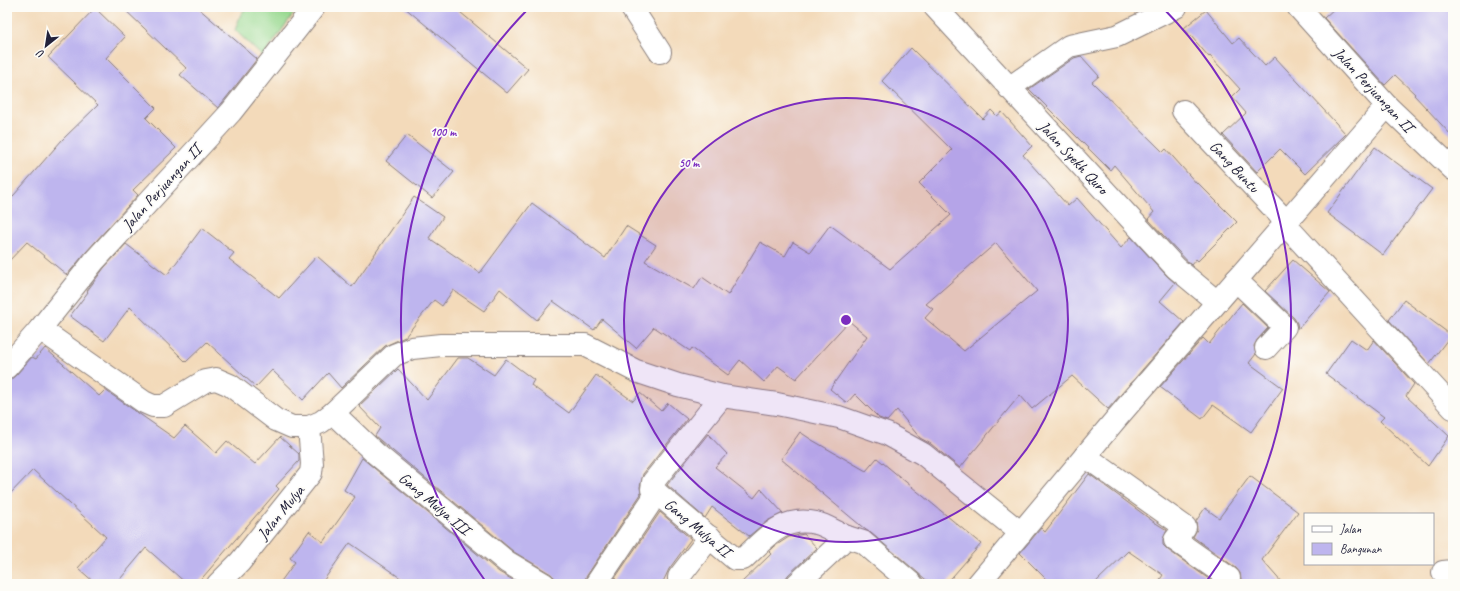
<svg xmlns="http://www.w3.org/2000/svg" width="1460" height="591" font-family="Caveat,sans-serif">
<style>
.green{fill:#99d990;stroke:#5e7e66}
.building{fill:#beb5ee;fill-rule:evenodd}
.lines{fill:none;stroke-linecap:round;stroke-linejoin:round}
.street-casing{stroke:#8a7e7a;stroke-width:24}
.street{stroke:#fff;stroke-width:22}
.ring{fill:none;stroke:#7b2cbf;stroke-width:2}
.labels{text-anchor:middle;stroke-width:3.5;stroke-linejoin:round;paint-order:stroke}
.street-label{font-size:16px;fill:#22223b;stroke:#fdfcf7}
.centre{fill:#7b2cbf;stroke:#fdfcf7;stroke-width:2}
.ring-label{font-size:12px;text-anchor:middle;font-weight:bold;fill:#7b2cbf;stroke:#fdfcf7;stroke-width:3.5;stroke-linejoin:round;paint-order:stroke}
</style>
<rect width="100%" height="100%" fill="#fdfcf7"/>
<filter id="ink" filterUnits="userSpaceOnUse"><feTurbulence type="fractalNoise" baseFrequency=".025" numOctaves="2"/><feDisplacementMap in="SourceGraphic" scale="8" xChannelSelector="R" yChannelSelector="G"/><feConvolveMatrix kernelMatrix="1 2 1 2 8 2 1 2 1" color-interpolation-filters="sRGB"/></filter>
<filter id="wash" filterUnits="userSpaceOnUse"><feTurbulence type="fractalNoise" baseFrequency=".012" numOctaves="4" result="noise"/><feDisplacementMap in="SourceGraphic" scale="16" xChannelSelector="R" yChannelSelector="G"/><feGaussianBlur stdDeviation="0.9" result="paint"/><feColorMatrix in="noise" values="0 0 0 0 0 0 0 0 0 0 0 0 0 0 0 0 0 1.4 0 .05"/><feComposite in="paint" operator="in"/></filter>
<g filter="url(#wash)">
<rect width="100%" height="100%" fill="#f3daba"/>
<polygon class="green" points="247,7 300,7 291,17 263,57 235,30 241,14"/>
<g id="blocks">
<g class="building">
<polygon points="122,7 197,7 257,59 218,108 180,75 186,68"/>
<polygon points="404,7 454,7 528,69 507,93"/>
<polygon points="1336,7 1453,7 1453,137 1414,95 1415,94 1395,75 1385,85 1324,18"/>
<polygon points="95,8 125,37 106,58 156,108 146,118 176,148 133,190 138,195 86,252 67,275 27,242 7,263 7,203 62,140 98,105 48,57"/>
<polygon points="1206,10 1233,43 1239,38 1265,66 1275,57 1346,134 1305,174 1280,149 1257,172 1223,135 1246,113 1232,97 1240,89 1210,56 1209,57 1184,28"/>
<path d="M911 48 983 119 991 110 997 116 1002 112 1032 146 1023 155 1068 206 1077 198 1121 248 1131 237 1167 276 1175 283 1160 301 1184 322 1108 409 1072 376 1032 409 1020 395 960 468 931 444 920 438 897 410 887 421 879 418 855 394 847 403 830 389 867 336 849 321 796 379 778 366 764 382 740 360 728 375 692 348 690 351 654 327 636 348 602 319 594 330 553 301 537 320 500 289 484 311 453 290 442 306 434 300 405 337 385 346 341 388 328 373 303 400 272 370 256 387 207 342 186 362 130 307 104 341 70 316 88 292 87 291 104 268 126 244 167 275 202 228 234 253 229 259 279 298 317 256 352 287 414 197 443 217 429 238 480 273 532 203 605 258 626 226 656 245 645 261 694 289 702 277 728 295 760 242 785 256 793 242 810 252 830 225 890 269 951 215 919 183 952 150 882 81ZM996 243 1037 291 964 351 925 318 933 309 926 304Z"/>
<polygon points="1081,56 1099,76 1092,82 1163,152 1166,149 1197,184 1198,183 1237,222 1198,261 1196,259 1191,265 1148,219 1154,212 1114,165 1110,170 1029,89 1074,58"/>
<polygon points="407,135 454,172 432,198 386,161"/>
<polygon points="1375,147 1432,189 1383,255 1327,213"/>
<polygon points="1293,260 1330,292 1298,329 1297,323 1294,318 1265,291"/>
<polygon points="1404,300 1451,335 1429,364 1389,320"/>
<polygon points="1242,303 1268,328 1257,340 1254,346 1256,354 1249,363 1283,388 1251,432 1213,405 1202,419 1160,387 1203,338 1209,344"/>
<polygon points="1351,339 1367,350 1374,340 1414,384 1406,396 1449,436 1428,466 1380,421 1384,417 1326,374"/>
<polygon points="45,348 99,396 105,390 174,438 185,426 216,453 227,441 255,464 280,437 299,454 299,461 276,486 279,489 197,584 187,584 146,548 116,584 96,584 78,568 106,537 33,470 7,497 7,383 16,375 32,357 36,359"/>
<polygon points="458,358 468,358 494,375 506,359 534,380 531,385 569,413 596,375 633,401 640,393 661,411 668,403 687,419 643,474 640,487 641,494 586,577 584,584 556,584 555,578 551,574 514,552 375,436 380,428 359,406 398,369 427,400"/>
<polygon points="800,432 812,440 866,471 877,458 981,544 946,584 931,584 871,533 866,530 781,459"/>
<polygon points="708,434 727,454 715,467 754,498 761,489 783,513 767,521 749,536 712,507 705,518 667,485"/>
<polygon points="362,458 499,572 520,584 409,584 350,543 321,584 279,584 295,562 290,558 309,531 323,542 355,497 344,490"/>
<polygon points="1089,474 1154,522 1167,530 1163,539 1163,545 1168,550 1216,584 1157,584 1163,575 1128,551 1094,584 1051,584 1020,553 1041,528 1045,532"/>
<polygon points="1250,476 1298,512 1262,560 1283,584 1240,584 1241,579 1240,573 1236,568 1193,537 1197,529 1196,521 1205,508 1219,518"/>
<polygon points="660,512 691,539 669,569 662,584 611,584"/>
<polygon points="804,534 817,548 788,575 785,580 785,584 740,584 771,554 769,552 775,546 789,537"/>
</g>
</g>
</g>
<g filter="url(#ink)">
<use href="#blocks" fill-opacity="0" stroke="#8a7e7a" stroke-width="1"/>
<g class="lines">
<g class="street-casing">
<g id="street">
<polyline points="631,7 660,52"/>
<polyline points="935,7 1176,268 1217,302"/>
<polyline points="1298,7 1387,106 1453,169"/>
<polyline points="1009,88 1069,46 1117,36 1176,7"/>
<polyline points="1183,111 1278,213 1292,232 1453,408"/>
<polyline points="1236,280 1285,327 1266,348"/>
<polyline points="40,329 144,402 153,406 164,406 205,381 216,379 230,385 276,420 292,427 309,427 321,422 333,413 394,355 412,348 441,345 585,345 636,371 678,385 722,396 777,404 839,417 887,434 923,454 1021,533"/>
<polyline points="7,367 40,329 95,260 231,112 314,7"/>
<path d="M722 396 653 482 652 489 735 559H743C765 539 782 515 816 523 826 525 837 533 847 537"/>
<polyline points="333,413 375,453 507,562 544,584"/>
<polyline points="1085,456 1185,527 1175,540 1229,578"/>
<polyline points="1443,572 1453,571"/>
<polyline points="218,584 240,562 311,473 312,464 309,427"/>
<polyline points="596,584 657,493"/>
<polyline points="679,584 679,577 710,537"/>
<polyline points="797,584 847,537 863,542 912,584"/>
<polyline points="978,584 1116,419 1387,106"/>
</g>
</g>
<use href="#street" class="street"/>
</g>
</g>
<circle cx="846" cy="320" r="222" fill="#7b2cbf" fill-opacity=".12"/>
<g class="ring">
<circle cx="846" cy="320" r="222"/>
<path d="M486 582A445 445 0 0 1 529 8M1163 8A445 445 0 0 1 1206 582"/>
</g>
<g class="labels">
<g class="street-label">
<text transform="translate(1374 89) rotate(47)" y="6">Jalan Perjuangan II</text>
<text transform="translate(1074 157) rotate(47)" y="6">Jalan Syekh Quro</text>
<text transform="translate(1235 166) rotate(47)" y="6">Gang Buntu</text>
<text transform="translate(161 187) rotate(-48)" y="6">Jalan Perjuangan II</text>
<text transform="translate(435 503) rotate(40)" y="6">Gang Mulya III</text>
<text transform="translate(280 512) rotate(-51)" y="6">Jalan Mulya</text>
<text transform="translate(698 527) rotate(40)" y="6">Gang Mulya II</text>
</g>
</g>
<circle cx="846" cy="320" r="6" class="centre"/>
<g class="ring-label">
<text x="443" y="136">100 m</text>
<text x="689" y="167">50 m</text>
</g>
<rect width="1460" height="591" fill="none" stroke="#fdfcf7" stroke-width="24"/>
<rect x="1304" y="513" width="130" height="52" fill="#fdfcf7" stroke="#a5a5ac"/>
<rect x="1312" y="526" width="20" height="6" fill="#ffffff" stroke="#a5a5ac"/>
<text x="1340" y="533" font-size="12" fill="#22223b">Jalan</text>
<rect x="1312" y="543" width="20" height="12" fill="#beb5ee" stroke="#a5a5ac"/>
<text x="1340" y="553" font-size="12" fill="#22223b">Bangunan</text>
<g transform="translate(46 46) rotate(210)" stroke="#fdfcf7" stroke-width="3" paint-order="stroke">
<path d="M0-3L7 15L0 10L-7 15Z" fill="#22223b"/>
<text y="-6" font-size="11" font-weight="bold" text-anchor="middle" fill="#22223b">U</text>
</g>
</svg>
